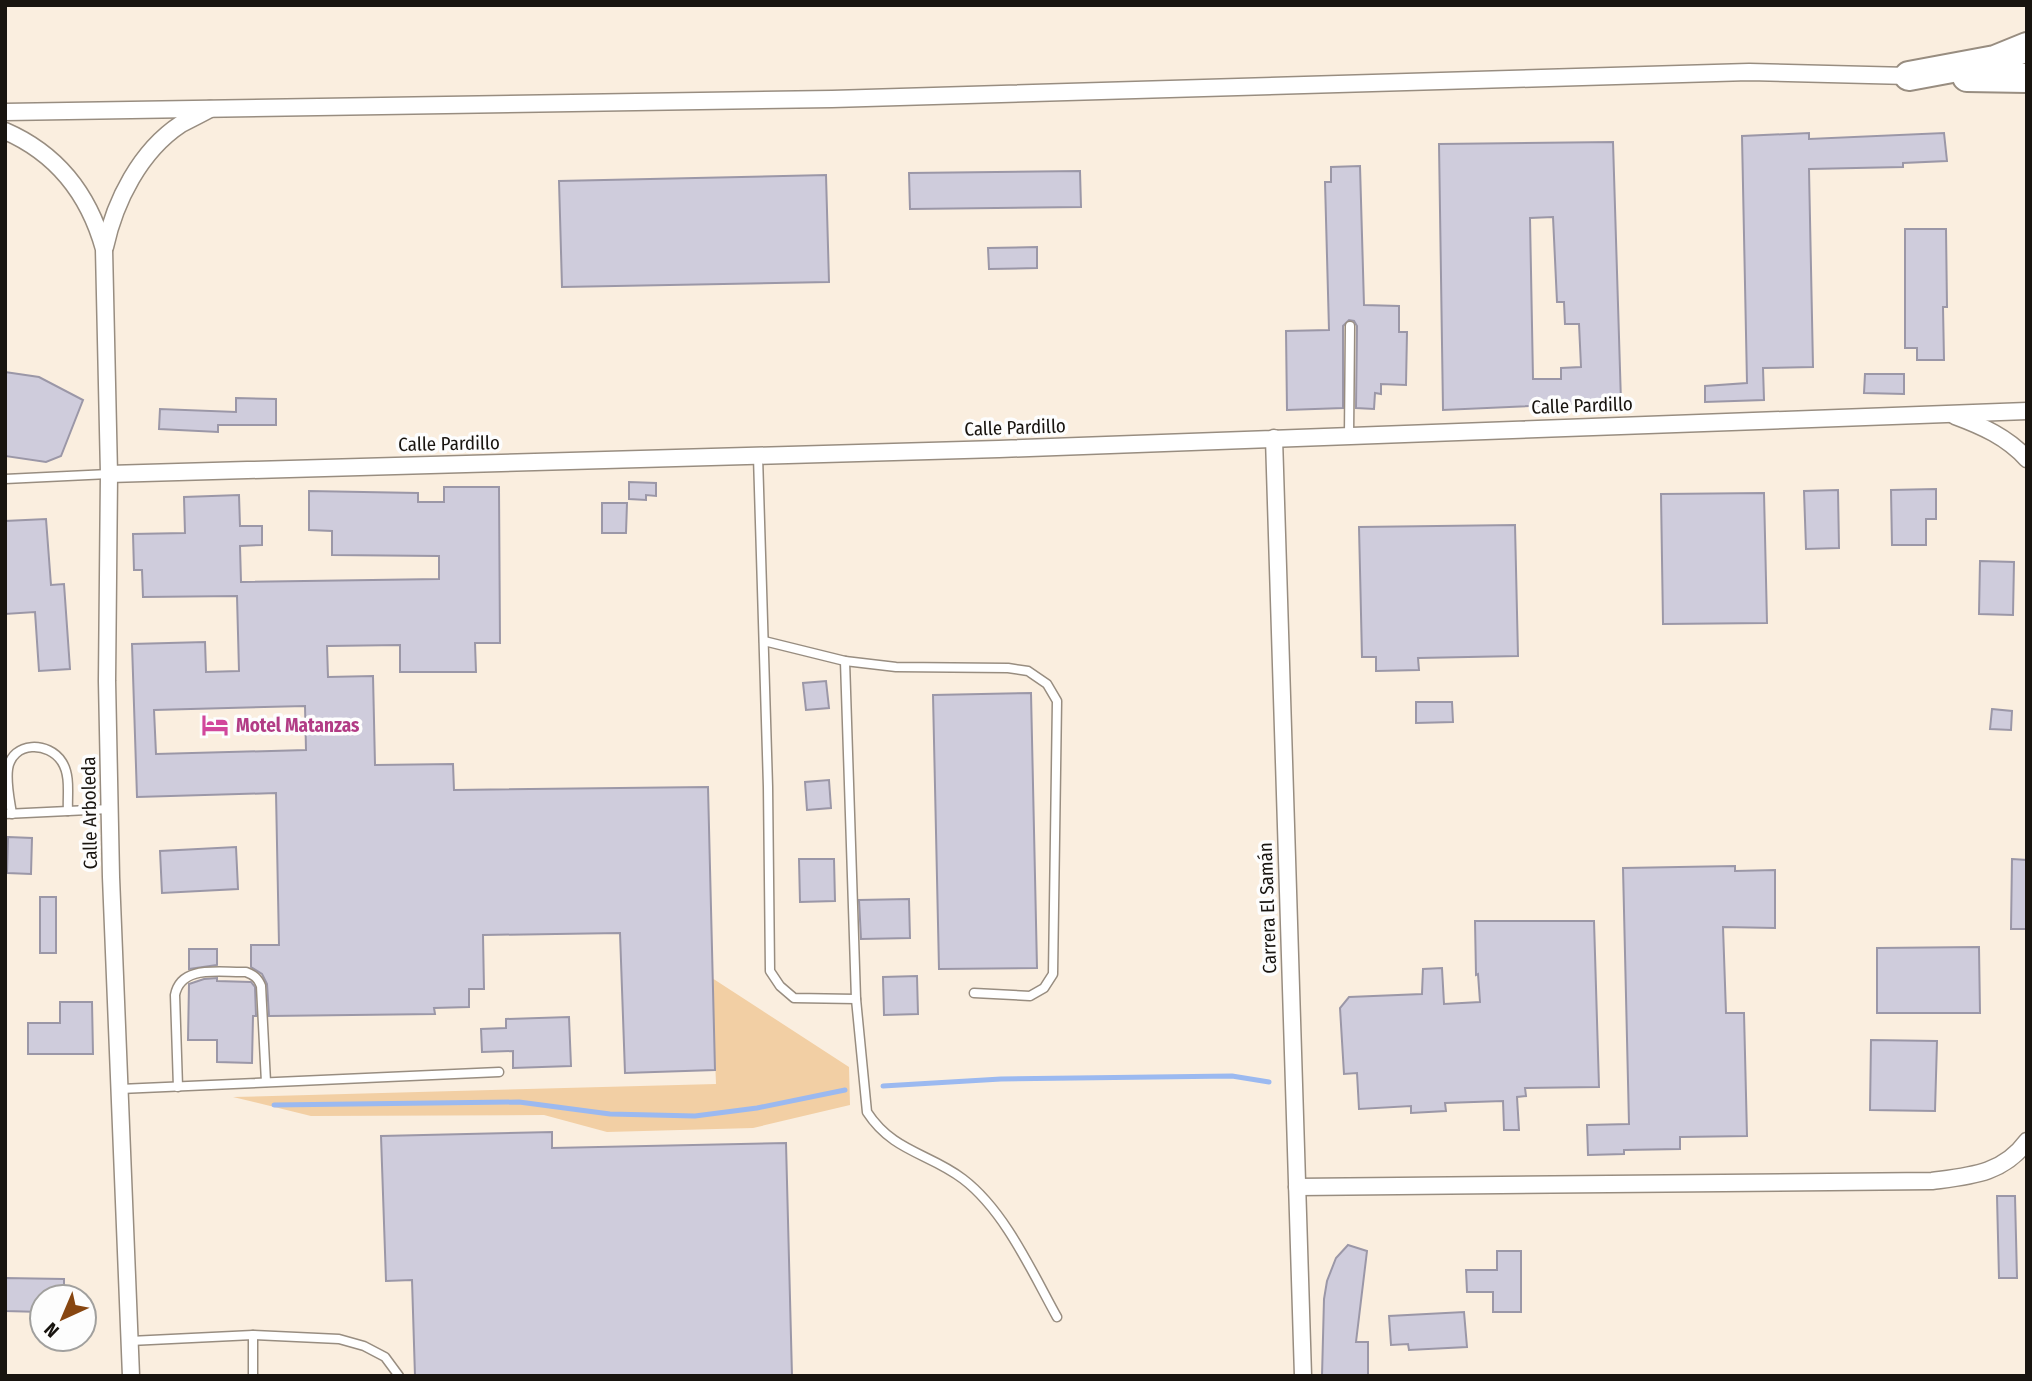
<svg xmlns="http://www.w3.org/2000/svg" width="2032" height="1381" font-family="'Fira Sans Condensed',sans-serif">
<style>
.green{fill:#f2cfa4}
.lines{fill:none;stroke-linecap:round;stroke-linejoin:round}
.stream{stroke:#9bb9f0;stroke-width:5}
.building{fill:#cfccdc;stroke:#9b97a7;stroke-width:2;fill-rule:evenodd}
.lane-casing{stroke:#988d80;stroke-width:11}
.street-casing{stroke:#988d80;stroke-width:19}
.highway-casing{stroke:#988d80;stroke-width:32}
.lane{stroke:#fff;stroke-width:8}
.street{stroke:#fff;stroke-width:16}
.highway{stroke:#fff;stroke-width:28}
.labels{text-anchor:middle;stroke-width:7;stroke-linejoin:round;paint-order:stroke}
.street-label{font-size:19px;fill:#18140f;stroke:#fdfdfd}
.hotel-label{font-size:19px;font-weight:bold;fill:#b23c85;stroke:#fdfdfd;text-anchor:start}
</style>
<rect width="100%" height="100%" fill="#faeedf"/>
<polygon class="green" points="712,978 849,1067 850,1105 753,1128 607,1132 544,1115 311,1116 233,1097 716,1084"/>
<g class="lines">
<g class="stream">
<polyline points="883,1086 1001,1079 1232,1076 1269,1082"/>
<polyline points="274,1105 519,1102 610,1114 695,1116 757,1108 845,1090"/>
</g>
</g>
<g class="building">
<polygon points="1809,133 1809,139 1944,133 1947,161 1903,163 1903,167 1809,169 1813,367 1763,368 1764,400 1705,402 1705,386 1747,383 1742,136"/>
<path d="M1613 142 1621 402 1443 410 1439 144ZM1553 217 1557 302H1564L1565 324H1579L1581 367 1561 368V379H1533L1530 218Z"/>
<polygon points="1360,166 1364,305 1399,306 1399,332 1407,332 1406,385 1381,384 1381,394 1375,393 1374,409 1356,408 1357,326 1354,321 1349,320 1343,326 1343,408 1287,410 1286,331 1329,330 1325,182 1331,182 1331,167"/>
<polygon points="1080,171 1081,207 910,209 909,173"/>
<polygon points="826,175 829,282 562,287 559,181"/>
<polygon points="1905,229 1946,229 1947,307 1943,307 1944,360 1917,360 1917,348 1905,348"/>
<polygon points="1037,247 1037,268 989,269 988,248"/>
<polygon points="5,372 39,377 83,400 61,456 46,462 5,456"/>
<polygon points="1865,374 1904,374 1904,394 1864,393"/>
<polygon points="236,398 276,399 276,425 218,425 218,432 159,429 160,409 236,412"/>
<polygon points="629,482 656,483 656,496 646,495 646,500 629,499"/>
<path d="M444 487H499L500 643H475L476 672H400V645L327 646 328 677 373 676 375 765 453 764 454 790 708 787 715 1070 625 1073 620 933 483 935 484 989H469V1007L434 1008 435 1014 269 1016 267 984 262 974 251 967V945H279L276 793 137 797 132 644 205 642 206 672 239 671 237 596 143 597 142 570H134L133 534 185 533 184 497 239 495 240 526H262V545L240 546 241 582 439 579V556L332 555V531L309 530V491L418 493V502H444ZM305 706 306 750 156 754 154 710Z"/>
<polygon points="1936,489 1936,519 1926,519 1926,545 1892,545 1891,490"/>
<polygon points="1838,490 1839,548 1806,549 1804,491"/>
<polygon points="1764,493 1767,623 1663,624 1661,494"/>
<polygon points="602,503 627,503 626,533 602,533"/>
<polygon points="46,519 51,585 64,584 70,669 39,671 35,612 5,614 5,521"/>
<polygon points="1515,525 1518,656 1418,658 1419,670 1376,671 1376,657 1362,657 1359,527"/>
<polygon points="1980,561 2014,562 2013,615 1979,614"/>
<polygon points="826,681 829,708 806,710 803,683"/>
<polygon points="1031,693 1037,968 939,969 933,695"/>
<polygon points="1416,702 1452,702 1453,722 1416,723"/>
<polygon points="1992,709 2012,711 2011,730 1990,729"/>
<polygon points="829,780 831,808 807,810 805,782"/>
<polygon points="8,837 32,838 31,874 7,873"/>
<polygon points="236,847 238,889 162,893 160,851"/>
<polygon points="799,859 834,859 835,901 800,902"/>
<polygon points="2012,859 2027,860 2027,929 2011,929"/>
<polygon points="1735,866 1735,871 1775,870 1775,928 1723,927 1726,1013 1744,1013 1747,1136 1680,1137 1680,1149 1624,1150 1624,1154 1588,1155 1587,1125 1629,1124 1623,868"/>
<rect x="40" y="897" width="16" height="56"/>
<polygon points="909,899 910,938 861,939 859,900"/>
<polygon points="1475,921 1594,921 1599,1087 1525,1088 1526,1096 1517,1097 1519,1130 1504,1130 1503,1101 1445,1103 1446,1111 1411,1113 1411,1106 1359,1109 1357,1073 1344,1074 1340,1008 1349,997 1422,994 1423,969 1442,968 1444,1004 1480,1002 1478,974 1476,975"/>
<polygon points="1979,947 1980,1013 1877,1013 1877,948"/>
<polygon points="189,949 217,949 217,965 189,969"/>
<polygon points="917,976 918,1014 884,1015 883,977"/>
<polygon points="217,978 217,981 251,982 255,987 256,1016 253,1016 252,1063 217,1062 217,1040 188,1040 189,984 204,979"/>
<polygon points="60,1002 92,1002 93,1054 28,1054 28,1023 60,1023"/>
<polygon points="569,1017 571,1066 513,1068 513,1051 482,1052 481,1029 506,1028 506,1019"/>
<polygon points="1871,1040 1937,1041 1935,1111 1870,1110"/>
<polygon points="552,1132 552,1148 786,1143 792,1376 415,1376 412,1280 386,1281 381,1136"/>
<polygon points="1997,1196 2015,1196 2017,1278 1999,1278"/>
<polygon points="1348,1245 1367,1251 1356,1342 1368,1342 1368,1376 1322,1376 1324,1299 1327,1281 1336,1258"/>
<polygon points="1497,1251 1521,1251 1521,1312 1493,1312 1493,1292 1467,1292 1466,1270 1497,1270"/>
<polygon points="5,1278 64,1279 64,1297 42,1297 42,1312 5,1311"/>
<polygon points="1464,1312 1467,1347 1409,1350 1408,1344 1391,1345 1389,1316"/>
</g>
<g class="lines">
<g class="lane-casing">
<g id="lane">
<polyline points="1349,435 1350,326"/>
<polyline points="758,456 768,787 770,971 780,986 794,998 856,999"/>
<polyline points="5,479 109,474"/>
<polyline points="764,641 845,661 896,667 1008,668 1028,671 1047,684 1057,701 1053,974 1044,988 1030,996 974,993"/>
<path d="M845 661 856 999 867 1112C893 1152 929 1153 963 1179 1005 1211 1032 1272 1057 1317"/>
<polyline points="5,814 110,809"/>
<path d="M12 814C10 800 6 784 8 769 12 741 49 741 62 762 71 776 67 796 68 811"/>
<path d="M178 1087 175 995C181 964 220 973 246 972 254 975 258 978 261 986L266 1082"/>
<polyline points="120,1089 499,1072"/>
<polyline points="253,1335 253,1376"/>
<polyline points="130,1341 253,1335 339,1339 364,1346 385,1357 399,1376"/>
</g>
</g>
<g class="street-casing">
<g id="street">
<polyline points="5,112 832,99 1749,72 1909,76"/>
<path d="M5 131C58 154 89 195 104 249L109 474 107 681 111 877 131 1376"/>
<path d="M105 247C115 201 140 151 181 124 191 119 201 114 210 109"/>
<path d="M1955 416C1982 426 2007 437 2027 459"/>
<polyline points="1274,438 1303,1376"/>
<polyline points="109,474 999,449 2027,411"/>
<path d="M1297 1187 1932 1181C1970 1176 2003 1174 2027 1141"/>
</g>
</g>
<g class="highway-casing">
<g id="highway">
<polyline points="1909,76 1995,60 2027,47"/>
<polyline points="1967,77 2027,78"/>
</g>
</g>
<use href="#lane" class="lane"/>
<use href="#street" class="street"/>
<use href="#highway" class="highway"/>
</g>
<defs>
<g id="hotel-bare" transform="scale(2.1)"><path d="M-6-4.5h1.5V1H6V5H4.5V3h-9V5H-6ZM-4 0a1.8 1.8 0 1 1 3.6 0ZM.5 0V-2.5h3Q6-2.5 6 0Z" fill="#d1479c" stroke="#fdfdfd" stroke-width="2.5" paint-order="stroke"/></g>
</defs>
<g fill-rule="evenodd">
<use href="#hotel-bare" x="215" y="725"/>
</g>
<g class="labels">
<g class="street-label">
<text transform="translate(1582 405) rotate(-2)" y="7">Calle Pardillo</text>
<text transform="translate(1015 427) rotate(-2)" y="7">Calle Pardillo</text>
<text transform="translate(449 443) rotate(-1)" y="7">Calle Pardillo</text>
<text transform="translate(89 813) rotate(-91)" y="7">Calle Arboleda</text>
<text transform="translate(1267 908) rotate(-92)" y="7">Carrera El Samán</text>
</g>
<g class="hotel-label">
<text x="236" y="732">Motel Matanzas</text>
</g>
</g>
<rect width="2032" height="1381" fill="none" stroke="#18140f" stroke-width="14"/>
<g transform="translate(63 1318) rotate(224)"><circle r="33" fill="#fdfdfd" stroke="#a1a09e" stroke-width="2"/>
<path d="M0-5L12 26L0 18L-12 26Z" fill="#874611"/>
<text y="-10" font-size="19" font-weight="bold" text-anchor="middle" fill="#18140f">N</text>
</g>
</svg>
